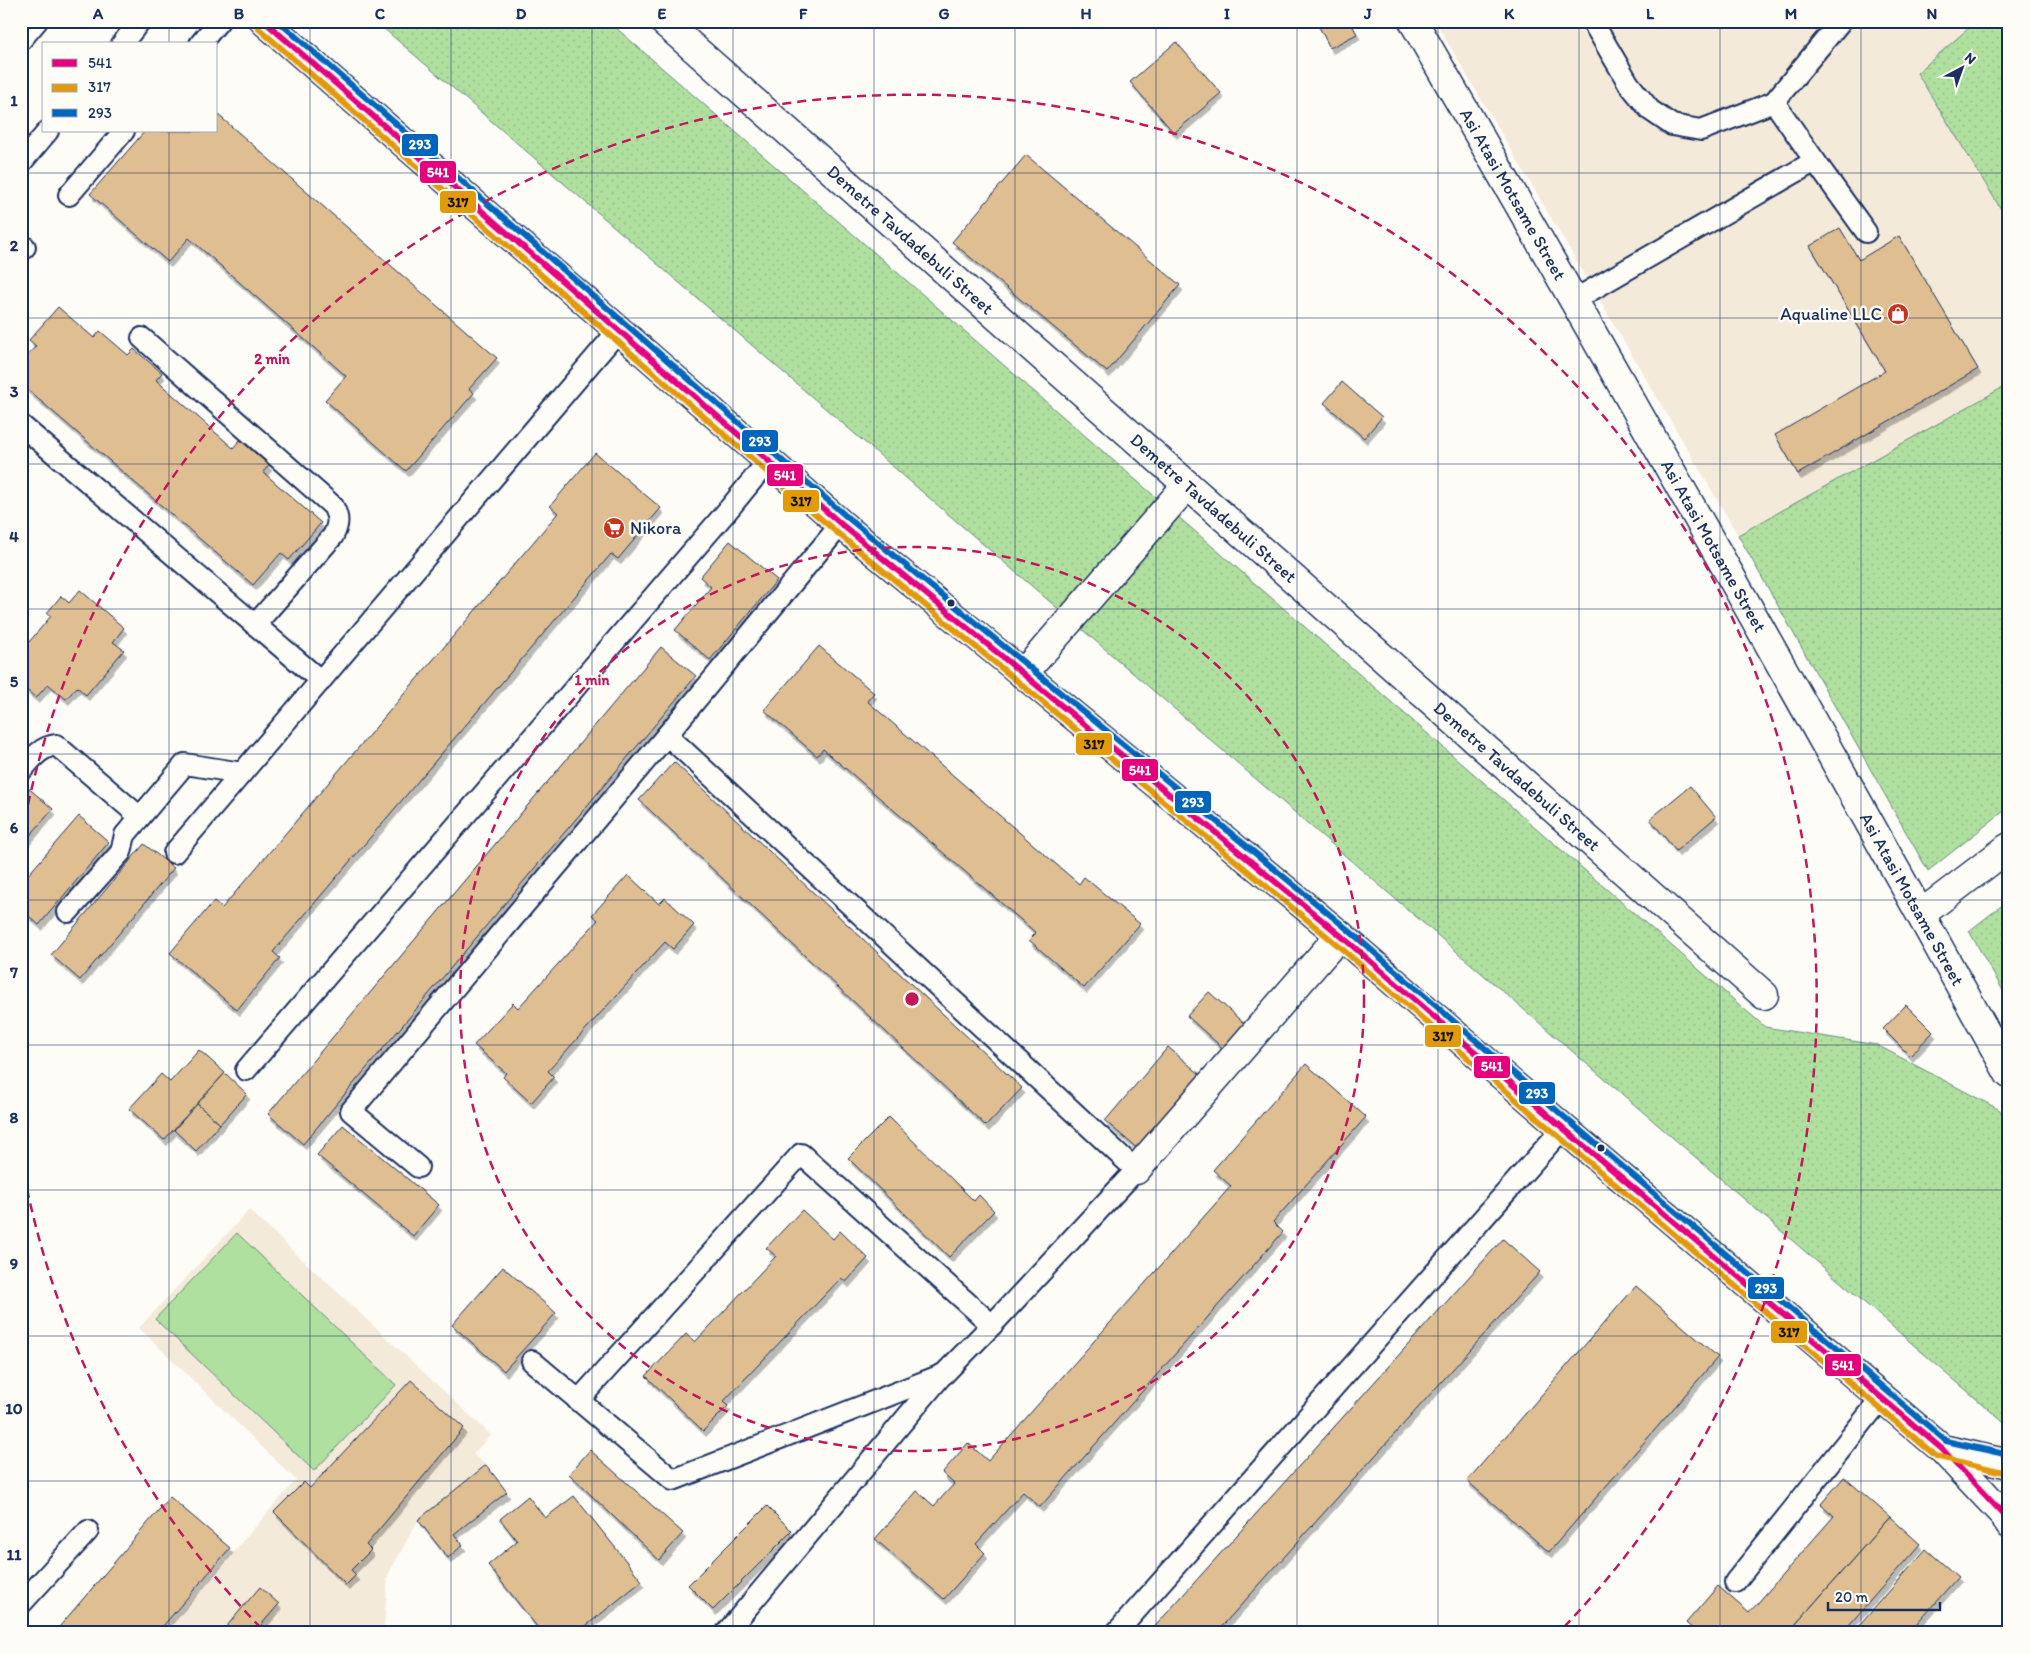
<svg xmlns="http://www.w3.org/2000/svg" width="2030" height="1654" font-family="Itim,sans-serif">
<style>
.built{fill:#f4ead9}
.grass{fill:url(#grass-dots);stroke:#66887e}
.pitch{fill:#b0e09f;stroke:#66887e}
.building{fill:#dfbf92;stroke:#1b2f5e;filter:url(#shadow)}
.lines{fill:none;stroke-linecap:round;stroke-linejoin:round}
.lane-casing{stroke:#1b2f5e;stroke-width:24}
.street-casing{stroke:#1b2f5e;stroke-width:31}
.secondary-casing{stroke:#1b2f5e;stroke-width:31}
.lane{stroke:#fdfcf7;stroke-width:20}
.street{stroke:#fdfcf7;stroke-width:28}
.secondary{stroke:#fdfcf7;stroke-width:28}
.bus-1-casing{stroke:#fdfcf7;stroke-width:10}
.bus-2-casing{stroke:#fdfcf7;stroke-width:10}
.bus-3-casing{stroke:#fdfcf7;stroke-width:10}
.bus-1{stroke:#e5007d;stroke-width:6}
.bus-2{stroke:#e19a09;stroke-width:6}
.bus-3{stroke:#0065bd;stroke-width:6}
.grid{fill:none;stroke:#1b2f5e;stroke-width:1;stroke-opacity:0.55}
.ring{fill:none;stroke:#c2185b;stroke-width:2.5;stroke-dasharray:9 6}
.bus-dot{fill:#1b2f5e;stroke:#fdfcf7;stroke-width:2}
.labels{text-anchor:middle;stroke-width:5;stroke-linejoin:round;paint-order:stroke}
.street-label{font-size:18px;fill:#1b2f5e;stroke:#fdfcf7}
.poi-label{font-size:18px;fill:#1b2f5e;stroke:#fdfcf7;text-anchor:end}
.centre{fill:#c2185b;stroke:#fdfcf7;stroke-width:2.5}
.ring-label{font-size:15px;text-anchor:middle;font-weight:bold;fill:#c2185b;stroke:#fdfcf7;stroke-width:5;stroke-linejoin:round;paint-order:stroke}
.line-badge{stroke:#fdfcf7;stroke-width:2}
.badge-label{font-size:14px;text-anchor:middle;font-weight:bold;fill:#fff}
.pale-badge-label{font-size:14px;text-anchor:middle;font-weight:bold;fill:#111}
.neatline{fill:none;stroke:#1b2f5e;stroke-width:2}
.grid-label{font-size:16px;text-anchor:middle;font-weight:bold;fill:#1b2f5e}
</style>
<defs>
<pattern id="grass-dots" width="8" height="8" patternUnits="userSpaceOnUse" patternTransform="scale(1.25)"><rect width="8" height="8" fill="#b0e09f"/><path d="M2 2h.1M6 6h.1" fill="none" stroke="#97c08b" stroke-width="1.8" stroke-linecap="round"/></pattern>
<filter id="shadow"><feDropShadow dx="3" dy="5.5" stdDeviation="0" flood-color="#0004"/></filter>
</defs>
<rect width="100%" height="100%" fill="#fdfcf7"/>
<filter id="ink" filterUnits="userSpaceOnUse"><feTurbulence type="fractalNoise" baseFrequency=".02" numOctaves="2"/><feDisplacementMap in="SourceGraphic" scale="10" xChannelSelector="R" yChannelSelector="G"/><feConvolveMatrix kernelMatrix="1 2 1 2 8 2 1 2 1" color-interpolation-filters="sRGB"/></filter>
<g filter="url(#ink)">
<g class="built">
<polygon points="1435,21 1977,21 1917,73 2009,222 2009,384 1738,535"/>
<polygon points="249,1210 491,1435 473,1454 486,1465 418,1520 388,1575 384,1627 390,1633 163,1633 296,1480 139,1328"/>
</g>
<g class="grass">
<polygon points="375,21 608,21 1765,1027 1877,1045 2000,1110 2009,1129 2009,1427"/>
<polygon points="1977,21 2009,21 2009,222 1917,73"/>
<polygon points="2009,384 2009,807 1928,871 1738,535"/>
<polygon points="2009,900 2009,1001 1969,931"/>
</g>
<polygon class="pitch" points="237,1233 396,1385 314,1471 155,1319"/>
<g class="building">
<polygon points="1316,21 1350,21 1357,34 1330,48"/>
<polygon points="1176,42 1221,93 1174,133 1130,82"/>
<polygon points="216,113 497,358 469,389 474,393 406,471 325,400 346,376 189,238 168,262 90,194 145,131 216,131"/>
<polygon points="1026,155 1180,285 1107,372 952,242"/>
<polygon points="1840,228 1859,260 1899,236 1978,369 1798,474 1775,435 1885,371 1810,246"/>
<polygon points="58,307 94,338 100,331 128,355 134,349 162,373 156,380 233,448 240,440 269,465 263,472 321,523 289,560 281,553 253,585 21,384 21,362 36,346 29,340"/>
<polygon points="1342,382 1382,417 1364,438 1324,403"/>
<polygon points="595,453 661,508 618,559 611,554 273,952 280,958 237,1010 170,953 214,901 222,908 558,513 550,506"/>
<polygon points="730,541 777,580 710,660 675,630 711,587 700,577"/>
<polygon points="80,590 124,628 113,642 124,650 86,695 77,687 66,699 48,684 36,698 21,685 21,635 29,642 51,616 47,613 61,596 69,603"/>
<polygon points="819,646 874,693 867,701 1079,884 1084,877 1140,924 1084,988 1029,940 1036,933 823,749 817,756 764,710"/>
<polygon points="661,647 696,676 303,1144 268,1114"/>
<polygon points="674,762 1022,1088 986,1126 639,800"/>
<polygon points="26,786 53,809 21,846 21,791"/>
<polygon points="1690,786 1716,817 1676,851 1650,819"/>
<polygon points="79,816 109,842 39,925 21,909 21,883"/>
<polygon points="144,844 174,868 80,980 51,955"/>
<polygon points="628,875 659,904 665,898 694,925 673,949 665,942 548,1071 554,1077 531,1103 503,1077 506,1073 474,1045 513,1003 518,1008 598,920 592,915"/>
<polygon points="1209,992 1249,1028 1227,1052 1187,1016"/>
<polygon points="1906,1005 1933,1032 1910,1056 1883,1029"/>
<polygon points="1168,1047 1202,1076 1139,1150 1105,1121"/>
<polygon points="199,1050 225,1073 164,1140 129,1109 161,1074 170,1082"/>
<polygon points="1306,1064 1366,1117 1273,1222 1283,1232 1040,1507 1023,1492 976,1544 985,1553 944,1599 875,1539 917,1491 934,1506 954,1484 942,1473 968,1443 988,1461 1231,1186 1213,1170"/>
<polygon points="225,1073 247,1094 220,1124 197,1104"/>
<polygon points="197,1104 220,1124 196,1151 174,1130"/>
<polygon points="889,1117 974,1201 979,1195 994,1211 949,1257 848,1158"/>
<polygon points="343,1125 439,1205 413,1236 317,1155"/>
<polygon points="802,1210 833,1239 840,1231 868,1258 846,1282 841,1278 723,1402 728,1406 703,1431 646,1376 686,1334 695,1342 776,1256 766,1248"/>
<polygon points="1503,1239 1540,1272 1216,1633 1149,1633"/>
<polygon points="503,1267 556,1313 504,1371 452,1325"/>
<polygon points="1636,1286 1718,1357 1549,1552 1467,1481"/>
<polygon points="411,1380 464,1428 366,1545 371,1550 351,1570 356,1575 346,1585 274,1512 304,1482 310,1488"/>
<polygon points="590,1450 683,1533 659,1560 569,1474"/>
<polygon points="486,1465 507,1492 454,1534 463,1545 448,1558 418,1520"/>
<polygon points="1844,1477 1890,1517 1788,1633 1697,1633 1686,1623 1718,1586 1749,1613 1834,1516 1821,1504"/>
<polygon points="528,1496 545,1518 574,1496 642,1581 577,1633 542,1633 488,1565 517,1541 500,1519"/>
<polygon points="170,1497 230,1548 157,1633 54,1633"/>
<polygon points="767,1506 792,1531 713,1610 688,1585"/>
<polygon points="1890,1517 1920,1544 1842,1633 1788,1633"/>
<polygon points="1926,1549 1958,1577 1908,1633 1853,1633"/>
<polygon points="260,1587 279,1604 254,1633 221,1633"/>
</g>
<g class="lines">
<g class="lane-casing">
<g id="lane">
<polyline points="1592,21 1629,84 1650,110 1672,125 1701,130 1774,102 1815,161"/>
<polyline points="21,40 37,21"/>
<polyline points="122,44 140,21"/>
<polyline points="200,44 219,21"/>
<polyline points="1774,102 1841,21"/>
<polyline points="21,163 48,131"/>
<polyline points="69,195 124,131"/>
<polyline points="21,251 25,247"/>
<polyline points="1574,300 1815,161 1866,232"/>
<path d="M142 338 333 506C339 518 339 524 333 536L255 625"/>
<polyline points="21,425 321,681"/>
<path d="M21 771C32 759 40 747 56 745L140 817"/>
<polyline points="174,853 618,331"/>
<polyline points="68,912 121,852 125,835 185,764 242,773"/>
<polyline points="246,1070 728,510 768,461"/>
<polyline points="418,1167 351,1111 667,735 841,524"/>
<polyline points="532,1361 673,1480 944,1374 992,1325 1136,1170 667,735"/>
<polyline points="578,1401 801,1154 992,1325"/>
<polyline points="1735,1582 1881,1399"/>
<polyline points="21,1604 88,1531"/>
<polyline points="726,1633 942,1375"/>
<polyline points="1116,1633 1563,1128"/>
</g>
</g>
<g class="street-casing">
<g id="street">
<path id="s1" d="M663 21 1764 995"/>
<path id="s2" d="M1413 21C1615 370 1814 721 2009 1074"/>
<polyline points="1023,674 1187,485"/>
<polyline points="1921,914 2009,847"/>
<polyline points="1136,1170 1340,935"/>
</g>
</g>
<g class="secondary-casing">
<g id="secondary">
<polyline points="264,21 841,524 1340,935 1563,1128 1942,1449 2009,1464"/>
<polyline points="1942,1449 2005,1516 2009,1524"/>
</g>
</g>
<use href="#lane" class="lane"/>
<use href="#street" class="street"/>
<use href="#secondary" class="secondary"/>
<g class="bus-1-casing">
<polyline id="bus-1" points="264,21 841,524 1340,935 1563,1128 1942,1449 2005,1516 2009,1524"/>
</g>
<g class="bus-2-casing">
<polyline id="bus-2" points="258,28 835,531 1334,942 1557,1135 1936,1456 2007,1473"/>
</g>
<g class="bus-3-casing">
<polyline id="bus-3" points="278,21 847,517 1346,928 1569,1121 1946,1441 2009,1455"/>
</g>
<use href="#bus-1" class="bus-1"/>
<use href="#bus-2" class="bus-2"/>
<use href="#bus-3" class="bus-3"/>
</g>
</g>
<path class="grid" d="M169 21V44M310 21V1633M451 21V1633M592 21V1633M733 21V1633M874 21V1633M1015 21V1633M1156 21V1633M1297 21V1633M1438 21V1633M1579 21V1633M1720 21V1633M1861 21V1633M169 131V1633M21 173H2009M21 318H2009M21 464H2009M21 609H2009M21 754H2009M21 900H2009M21 1045H2009M21 1190H2009M21 1336H2009M21 1481H2009"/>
<g class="ring">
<circle cx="912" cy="999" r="452"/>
<path d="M261 1628A905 905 0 0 1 22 1164M22 834A905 905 0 1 1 1563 1628"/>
</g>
<defs>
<g id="shop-disc" transform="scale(1.125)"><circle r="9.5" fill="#c8321e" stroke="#fdfcf7"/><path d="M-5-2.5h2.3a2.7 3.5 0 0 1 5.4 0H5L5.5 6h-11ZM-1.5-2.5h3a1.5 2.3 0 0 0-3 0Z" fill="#fff"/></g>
<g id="supermarket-disc" transform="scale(1.125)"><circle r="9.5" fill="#c8321e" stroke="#fdfcf7"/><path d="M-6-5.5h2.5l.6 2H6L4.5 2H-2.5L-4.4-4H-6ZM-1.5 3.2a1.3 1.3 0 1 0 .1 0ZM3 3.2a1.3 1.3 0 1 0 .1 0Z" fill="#fff"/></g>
</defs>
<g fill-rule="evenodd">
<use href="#shop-disc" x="1898" y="314"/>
<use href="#supermarket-disc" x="614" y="528"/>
</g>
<g class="bus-dot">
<circle cx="951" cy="603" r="4.5"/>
<circle cx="1601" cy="1148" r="4.5"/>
</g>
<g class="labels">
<g class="street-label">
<text dy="6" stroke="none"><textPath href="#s2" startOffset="200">Asi Atasi Motsame Street</textPath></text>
<text dy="6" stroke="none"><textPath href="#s1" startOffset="330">Demetre Tavdadebuli Street</textPath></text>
<text dy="6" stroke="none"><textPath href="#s1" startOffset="735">Demetre Tavdadebuli Street</textPath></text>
<text dy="6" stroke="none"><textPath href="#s2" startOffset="605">Asi Atasi Motsame Street</textPath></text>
<text dy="6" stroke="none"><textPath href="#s1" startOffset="1140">Demetre Tavdadebuli Street</textPath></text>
<text dy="6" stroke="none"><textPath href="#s2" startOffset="1010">Asi Atasi Motsame Street</textPath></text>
</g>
<g class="poi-label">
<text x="1882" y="320">Aqualine LLC</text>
<text x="630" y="534" text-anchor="start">Nikora</text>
</g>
</g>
<circle cx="912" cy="999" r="8" class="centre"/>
<g class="ring-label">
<text x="272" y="364">2 min</text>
<text x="592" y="685">1 min</text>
</g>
<g class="line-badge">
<rect x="401" y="133" width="38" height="24" rx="5" fill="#0065bd"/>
<rect x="419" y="160" width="38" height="24" rx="5" fill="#e5007d"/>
<rect x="439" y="190" width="38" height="24" rx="5" fill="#e19a09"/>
<rect x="741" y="429" width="38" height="24" rx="5" fill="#0065bd"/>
<rect x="766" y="463" width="38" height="24" rx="5" fill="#e5007d"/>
<rect x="782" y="489" width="38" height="24" rx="5" fill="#e19a09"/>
<rect x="1075" y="732" width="38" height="24" rx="5" fill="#e19a09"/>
<rect x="1121" y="758" width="38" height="24" rx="5" fill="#e5007d"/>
<rect x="1174" y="790" width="38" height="24" rx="5" fill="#0065bd"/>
<rect x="1424" y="1024" width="38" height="24" rx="5" fill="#e19a09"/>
<rect x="1473" y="1055" width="38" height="24" rx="5" fill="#e5007d"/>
<rect x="1518" y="1081" width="38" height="24" rx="5" fill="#0065bd"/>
<rect x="1747" y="1276" width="38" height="24" rx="5" fill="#0065bd"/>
<rect x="1770" y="1320" width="38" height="24" rx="5" fill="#e19a09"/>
<rect x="1824" y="1353" width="38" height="24" rx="5" fill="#e5007d"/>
</g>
<g class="badge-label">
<text x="420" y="149">293</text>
<text x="438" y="177">541</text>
<text x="760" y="446">293</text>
<text x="785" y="480">541</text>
<text x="1140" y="775">541</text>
<text x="1193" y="807">293</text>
<text x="1492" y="1071">541</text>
<text x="1537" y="1098">293</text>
<text x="1766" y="1293">293</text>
<text x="1843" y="1370">541</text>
</g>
<g class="pale-badge-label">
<text x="458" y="207">317</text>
<text x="801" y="506">317</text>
<text x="1094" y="749">317</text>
<text x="1443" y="1041">317</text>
<text x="1789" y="1337">317</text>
</g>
<rect width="2030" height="1654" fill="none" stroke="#fdfcf7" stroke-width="55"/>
<rect x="42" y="42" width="175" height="90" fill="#fdfcf7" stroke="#a3aaba"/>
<rect x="52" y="59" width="25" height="8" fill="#e5007d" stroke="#a3aaba"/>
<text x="88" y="68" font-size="15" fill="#1b2f5e">541</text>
<rect x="52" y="84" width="25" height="8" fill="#e19a09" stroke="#a3aaba"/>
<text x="88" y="92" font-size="15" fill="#1b2f5e">317</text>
<rect x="52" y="109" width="25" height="8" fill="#0065bd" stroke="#a3aaba"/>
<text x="88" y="118" font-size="15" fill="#1b2f5e">293</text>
<g transform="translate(1962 68) rotate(41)" stroke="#fdfcf7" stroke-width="4" paint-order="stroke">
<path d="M0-4L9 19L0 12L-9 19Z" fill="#1b2f5e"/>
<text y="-8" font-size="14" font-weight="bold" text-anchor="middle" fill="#1b2f5e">N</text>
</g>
<path d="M1828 1602v8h112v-8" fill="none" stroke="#1b2f5e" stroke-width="2.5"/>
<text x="1835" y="1602" font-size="15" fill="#1b2f5e" stroke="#fdfcf7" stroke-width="4" paint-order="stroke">20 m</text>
<rect x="28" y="28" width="1974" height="1598" class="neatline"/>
<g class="grid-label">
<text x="98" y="19">A</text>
<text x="239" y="19">B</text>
<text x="380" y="19">C</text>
<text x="521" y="19">D</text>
<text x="662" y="19">E</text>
<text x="803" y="19">F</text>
<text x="944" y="19">G</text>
<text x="1086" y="19">H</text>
<text x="1227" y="19">I</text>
<text x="1368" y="19">J</text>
<text x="1509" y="19">K</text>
<text x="1650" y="19">L</text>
<text x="1791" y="19">M</text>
<text x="1932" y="19">N</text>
<text x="14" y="106">1</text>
<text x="14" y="251">2</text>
<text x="14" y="397">3</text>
<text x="14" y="542">4</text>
<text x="14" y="687">5</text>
<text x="14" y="833">6</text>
<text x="14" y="978">7</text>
<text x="14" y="1123">8</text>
<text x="14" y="1269">9</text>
<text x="14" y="1414">10</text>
<text x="14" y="1560">11</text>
</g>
</svg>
